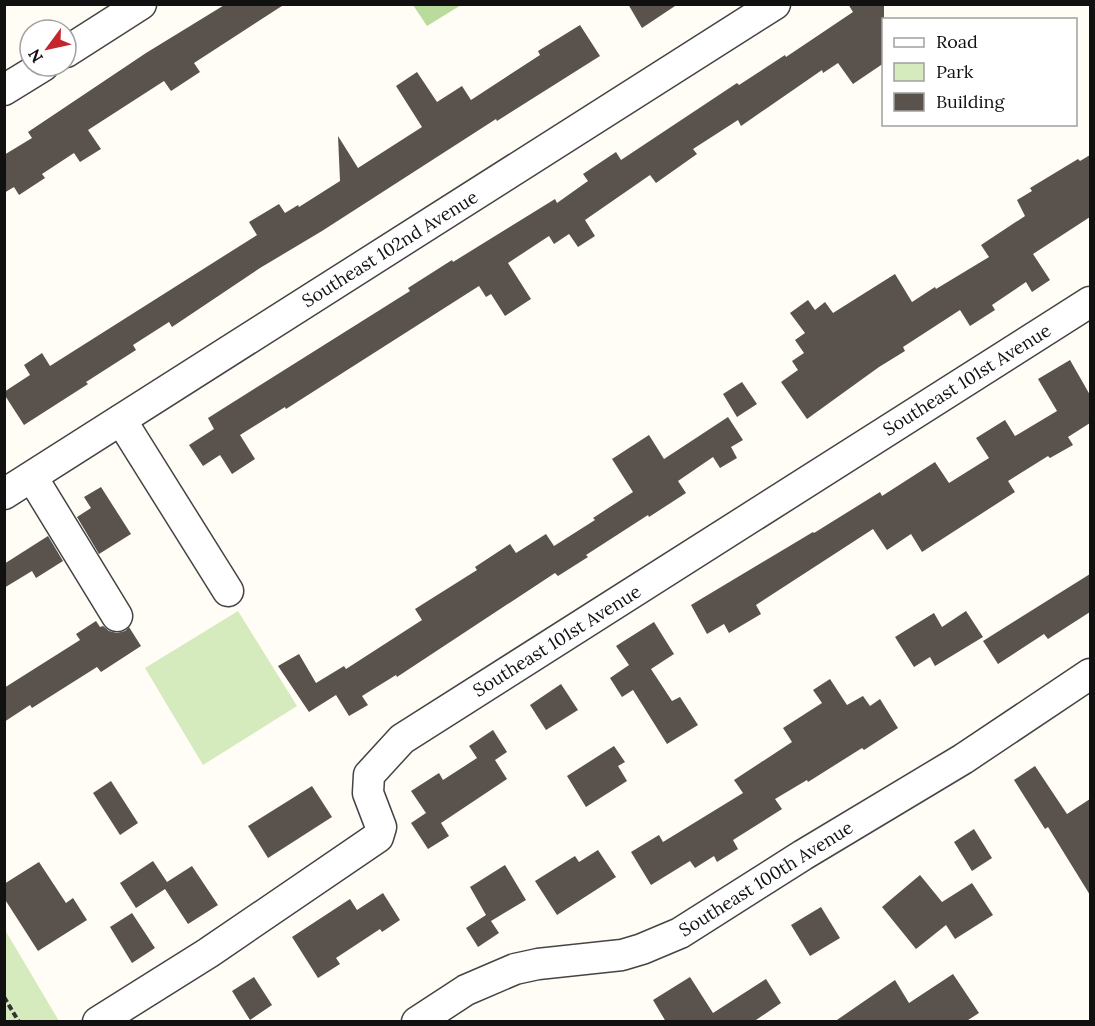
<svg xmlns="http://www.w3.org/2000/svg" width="1095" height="1026" font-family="Lora,serif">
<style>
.green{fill:#d5ebbd}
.forest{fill:#b9dc9c}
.building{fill:#5a524d}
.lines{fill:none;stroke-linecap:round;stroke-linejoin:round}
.minor-casing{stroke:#444;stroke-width:33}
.path{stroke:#333;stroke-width:4;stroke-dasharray:6 3;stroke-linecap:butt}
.minor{stroke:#fff;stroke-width:30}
.labels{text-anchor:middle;stroke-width:6;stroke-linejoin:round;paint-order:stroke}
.street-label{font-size:18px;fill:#111;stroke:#fff}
</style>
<rect width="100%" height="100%" fill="#fffdf5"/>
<g class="green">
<polygon points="238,611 297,706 203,765 145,668"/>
<polygon points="5,930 59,1021 5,1021"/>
</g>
<polygon class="forest" points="413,5 461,5 427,26"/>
<g class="building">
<polygon points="226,4 285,4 194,63 200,72 171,91 164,81 88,130 101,149 80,162 74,153 42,174 45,178 19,195 14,187 4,193 4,155 32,138 28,132 146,53"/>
<polygon points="628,4 678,4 642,28"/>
<polygon points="848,4 884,4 884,63 853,84 838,63 823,73 822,70 741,126 738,120 693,149 697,154 656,183 650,175 585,220 595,236 578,247 569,234 554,244 549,236 508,263 531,299 505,316 491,294 486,297 479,286 286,409 285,407 240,435 255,459 232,474 220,455 203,466 189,445 214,429 208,418 410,291 408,288 452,260 453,262 555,199 557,203 588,181 583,174 616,152 621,160 737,83 739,85 785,55 786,57 853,12"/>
<polygon points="580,25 600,56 497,121 496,119 322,231 260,268 172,327 169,322 133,345 136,350 86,382 88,384 24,425 4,394 4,392 30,375 24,365 42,353 50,366 257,235 249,222 279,204 285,213 298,205 299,207 340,181 338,136 358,168 422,127 396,86 417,72 437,102 462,86 471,100 540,55 538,51"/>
<polygon points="1090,155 1090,217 1033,254 1050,280 1032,292 1026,282 992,305 995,310 970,326 960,310 903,347 905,351 879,367 807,419 781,382 798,370 792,361 804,353 795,340 805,333 790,313 808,300 815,310 825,302 833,313 895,274 912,302 935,287 936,289 989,257 981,245 1025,216 1017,200 1032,191 1030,188 1078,159 1080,161"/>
<polygon points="1070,360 1090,395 1090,423 1068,437 1073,445 1050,458 1048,456 1008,481 1015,492 922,552 911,534 887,550 873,529 756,605 761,614 729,633 724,624 707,634 691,605 813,532 814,533 880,492 882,496 935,462 949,483 989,458 976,438 1005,420 1015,436 1057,411 1038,379"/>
<polygon points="742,382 757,404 737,417 723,394"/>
<polygon points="728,417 743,440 731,447 737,458 720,468 713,457 678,481 686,493 649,517 648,515 586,555 588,557 558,576 555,573 397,677 396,675 362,696 368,705 349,716 336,695 309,712 278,666 299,654 316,683 344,666 346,669 422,620 415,609 477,570 475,567 510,544 516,553 546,534 554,546 595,520 593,518 633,492 612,459 649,435 664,459"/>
<polygon points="101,487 131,534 99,554 77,517 91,508 84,497"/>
<polygon points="48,536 63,561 36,578 32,571 4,588 4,564"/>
<polygon points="1090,574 1090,612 1048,639 1044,634 998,664 983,641"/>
<polygon points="966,611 983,637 935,666 930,657 914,667 895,637 934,613 942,627"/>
<polygon points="96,621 100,627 103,626 109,631 117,633 125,631 129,627 141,646 101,672 97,667 32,708 30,705 4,722 4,688 80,640 76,634"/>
<polygon points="654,622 674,654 651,669 672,701 680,697 698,725 667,744 633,690 622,697 610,678 629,665 616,646"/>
<polygon points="830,679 847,705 863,696 870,706 880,699 898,728 864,750 862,748 808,782 807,780 775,799 782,809 733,840 738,849 717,862 714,856 695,868 690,861 651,885 631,852 659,835 663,842 743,793 734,780 792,742 783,728 822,703 813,690"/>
<polygon points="561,684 578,710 546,730 530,705"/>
<polygon points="493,730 507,752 495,760 507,779 441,823 449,836 428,849 411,823 426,813 411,791 439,773 443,780 477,758 469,746"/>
<polygon points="614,746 625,762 618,766 627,781 586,807 567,776"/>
<polygon points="1035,766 1067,814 1090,799 1090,895 1048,827 1045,829 1014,780"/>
<polygon points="111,781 138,823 120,835 93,793"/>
<polygon points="312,786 332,817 268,858 248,826"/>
<polygon points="974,829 992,858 972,871 954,842"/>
<polygon points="598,850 616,877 557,915 535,881 575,856 579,862"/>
<polygon points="153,861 167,882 192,866 218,905 188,924 165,889 136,908 120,883"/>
<polygon points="39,862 66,903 73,898 87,920 38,951 4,898 4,884"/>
<polygon points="505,865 526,900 491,921 499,933 478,947 466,928 486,915 470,887"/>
<polygon points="920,875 942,902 972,883 993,915 955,939 946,925 916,949 882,907"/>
<polygon points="383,893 400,920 382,932 380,929 336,958 340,964 318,978 292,937 350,899 357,910"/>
<polygon points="821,907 840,938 810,956 791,925"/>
<polygon points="132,913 155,948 132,963 110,927"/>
<polygon points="953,974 979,1013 965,1022 834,1022 895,980 909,1003"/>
<polygon points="254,977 272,1005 250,1020 232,991"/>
<polygon points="690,977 713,1013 766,979 781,1003 753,1022 666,1022 653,1000"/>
</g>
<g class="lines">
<g class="minor-casing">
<g id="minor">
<polyline points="66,52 141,4"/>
<polyline points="4,90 43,66"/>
<polyline points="121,420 228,591"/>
<polyline points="32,477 117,616"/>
<polyline points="4,494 775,4"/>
<polyline points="98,1022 208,953 378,837 381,827 368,793 369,775 402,739 1090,302"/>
<polyline points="417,1022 466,990 515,969 538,964 622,955 642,949 680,933 803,855 963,759 1090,674"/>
</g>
</g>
<polyline class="path" points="4,997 19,1022"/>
<use href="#minor" class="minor"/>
</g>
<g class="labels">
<g class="street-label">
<text transform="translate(390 249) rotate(-32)" y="6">Southeast 102nd Avenue</text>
<text transform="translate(967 380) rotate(-32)" y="6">Southeast 101st Avenue</text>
<text transform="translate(557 641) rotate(-32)" y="6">Southeast 101st Avenue</text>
<text transform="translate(766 879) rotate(-32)" y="6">Southeast 100th Avenue</text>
</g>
</g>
<rect width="1095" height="1026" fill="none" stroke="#111111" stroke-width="12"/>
<rect x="882" y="18" width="195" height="108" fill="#ffffff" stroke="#a0a0a0" stroke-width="1.5"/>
<rect x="894" y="38" width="30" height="9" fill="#ffffff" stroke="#a0a0a0" stroke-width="1.5"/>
<text x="936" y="48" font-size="18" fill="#111111">Road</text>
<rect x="894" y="63" width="30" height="18" fill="#d5ebbd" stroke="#a0a0a0" stroke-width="1.5"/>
<text x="936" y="78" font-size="18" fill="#111111">Park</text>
<rect x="894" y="93" width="30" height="18" fill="#5a524d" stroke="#a0a0a0" stroke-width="1.5"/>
<text x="936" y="108" font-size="18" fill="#111111">Building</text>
<g transform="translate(48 48) rotate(237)"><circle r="28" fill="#ffffff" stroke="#a0a0a0" stroke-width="1.5"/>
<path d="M0-4.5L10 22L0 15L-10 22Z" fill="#c4262e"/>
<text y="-9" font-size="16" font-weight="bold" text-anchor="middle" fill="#111111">N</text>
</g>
</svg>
